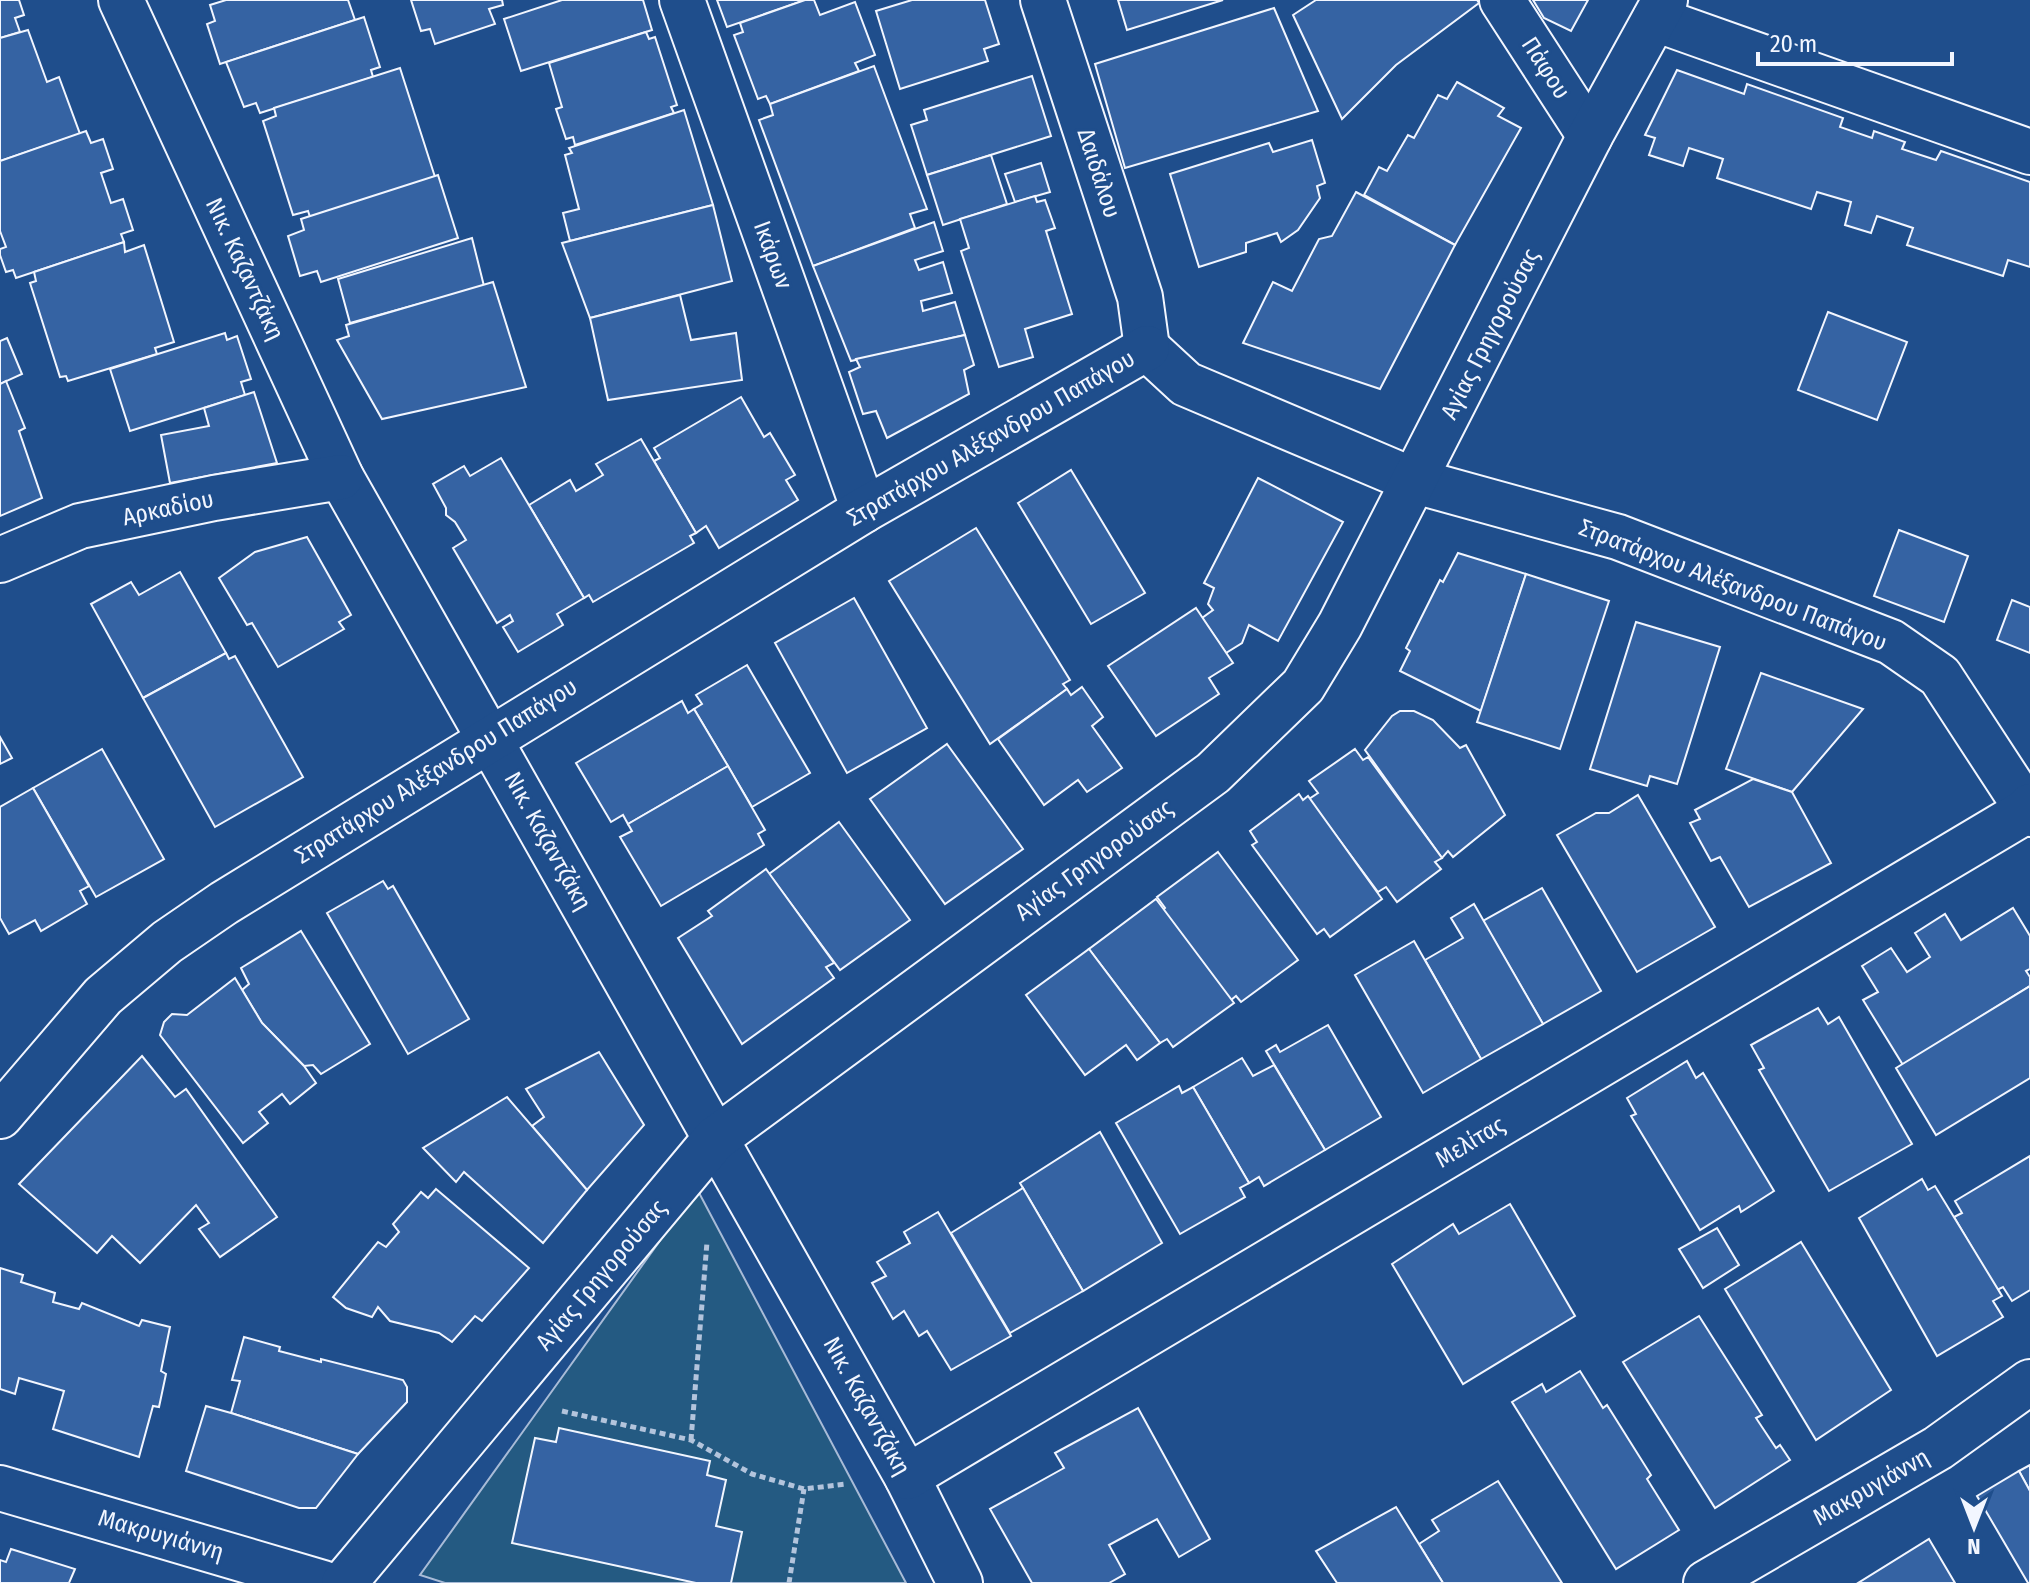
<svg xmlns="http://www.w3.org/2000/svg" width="2030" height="1583" font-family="'Fira Sans Condensed',sans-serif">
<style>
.green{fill:#245a82;stroke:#a8bbd7;stroke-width:2}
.building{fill:#3563a3;stroke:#f2f6ff;stroke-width:2}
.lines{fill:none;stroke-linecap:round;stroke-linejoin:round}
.minor-casing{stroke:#f2f6ff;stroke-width:48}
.path{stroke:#b3c4dc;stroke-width:5;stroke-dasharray:6 4;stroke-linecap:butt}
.minor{stroke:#1f4e8c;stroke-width:44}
.labels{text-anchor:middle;stroke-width:6;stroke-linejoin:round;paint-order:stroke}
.street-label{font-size:24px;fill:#f2f6ff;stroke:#1f4e8c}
</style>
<rect width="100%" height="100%" fill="#1f4e8c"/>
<polygon class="green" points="697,1189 906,1583 445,1583 420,1575"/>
<g class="building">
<polygon points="0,0 19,0 24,15 15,18 20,32 0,38"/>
<polygon points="226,0 348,0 355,20 220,64 207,24 215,21 210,5"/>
<polygon points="411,0 502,0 503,5 489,9 495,24 435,44 430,29 421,31"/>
<polygon points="562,0 643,0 652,30 521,71 504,19"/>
<polygon points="717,0 805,0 727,27"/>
<polygon points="805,0 814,0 820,15 855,2 875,55 855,63 859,71 770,104 766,96 758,99 734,35 743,32 740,23"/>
<polygon points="912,0 985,0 999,44 984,49 988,61 900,89 876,11"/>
<polygon points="1118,0 1223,0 1127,30"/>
<polygon points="1316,0 1477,0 1479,3 1396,65 1342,119 1293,15"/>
<polygon points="1533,0 1588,0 1571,31 1544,18"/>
<polygon points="1274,8 1318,111 1125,168 1095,64"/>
<polygon points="364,17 380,67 371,70 373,77 260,113 256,103 244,107 226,62"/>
<polygon points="28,30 47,82 59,77 80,134 0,161 0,38"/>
<polygon points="646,32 649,39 655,37 677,105 671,107 674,113 575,145 573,137 566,139 556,109 562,107 549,63"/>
<polygon points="874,66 927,209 910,214 915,228 813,266 759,120 773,115 770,104"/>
<polygon points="400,68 435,177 310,217 308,211 293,215 263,121 276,116 274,108"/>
<polygon points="1677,70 1744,94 1747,84 1843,118 1840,127 1872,138 1874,131 1905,142 1902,149 1936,160 1941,151 2030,182 2030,267 2008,260 2003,276 1907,245 1913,228 1877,216 1871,233 1845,225 1851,202 1817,192 1811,209 1717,178 1723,159 1689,148 1683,166 1649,155 1655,138 1645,135"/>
<polygon points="1032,76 1051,136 927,175 911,125 927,120 924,110"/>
<polygon points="1457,82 1504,108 1498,116 1521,128 1455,245 1364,195 1379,167 1387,171 1408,135 1414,138 1438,95 1447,99"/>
<polygon points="684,110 713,205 570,241 563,213 579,209 565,155 572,153 569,148"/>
<polygon points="86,131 91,143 103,139 113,169 101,173 111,203 123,199 133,230 121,234 124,242 16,278 13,270 6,272 0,255 0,249 6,247 0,231 0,161"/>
<polygon points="1312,140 1325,183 1317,186 1320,198 1298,230 1281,242 1277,233 1246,243 1246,252 1199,267 1170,174 1269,143 1273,152"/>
<polygon points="991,155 1007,204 943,225 927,175"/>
<polygon points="1041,163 1050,192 1015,202 1005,174"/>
<polygon points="438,175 458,238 321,282 317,271 300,276 288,236 304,230 301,219"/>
<polygon points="1356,192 1455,245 1380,389 1243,343 1273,282 1292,291 1319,239 1332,236"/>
<polygon points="1035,196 1037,202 1045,200 1055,228 1046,231 1072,314 1025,329 1033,357 999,367 961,251 969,248 960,219"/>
<polygon points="713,205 732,281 590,318 562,243"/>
<polygon points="934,222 943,251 915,260 919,270 943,262 952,293 921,301 923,311 955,302 965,335 851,361 813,266"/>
<polygon points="472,238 484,286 350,323 338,279"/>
<polygon points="124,242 125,252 144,245 174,342 155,348 157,354 68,381 66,376 60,377 30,283 36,281 34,272"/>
<polygon points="493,282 526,387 382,419 337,340 349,336 346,325"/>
<polygon points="680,295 691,340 736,333 742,380 608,400 590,318"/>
<polygon points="1828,312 1907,342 1877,420 1798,390"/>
<polygon points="225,333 227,340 237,336 251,379 241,382 245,395 130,431 110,369"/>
<polygon points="965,335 974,365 964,370 969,394 887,438 876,411 863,414 849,372 860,367 856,359"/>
<polygon points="7,338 22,374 0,384 0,341"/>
<polygon points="6,381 25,428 19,431 42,498 0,516 0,384"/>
<polygon points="254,392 277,463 170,483 161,435 209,426 204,408"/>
<polygon points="741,397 764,437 770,433 795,475 786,480 798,500 719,548 706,526 696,533 654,461 660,458 654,448"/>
<polygon points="641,439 696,533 690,536 694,543 593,602 589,595 584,598 529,505 570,480 576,491 603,475 596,464"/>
<polygon points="501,458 584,598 557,614 563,625 518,652 503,627 513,621 510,615 497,623 453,548 466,540 455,522 446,515 446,508 433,484 464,466 470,476"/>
<polygon points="1071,470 1145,593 1091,624 1018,503"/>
<polygon points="1258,478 1343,522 1278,641 1249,625 1242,643 1226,653 1202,618 1213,610 1208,604 1214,588 1204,583"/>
<polygon points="976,528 1070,680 1063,684 1067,689 990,744 889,581"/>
<polygon points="1899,530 1968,556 1944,622 1874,596"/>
<polygon points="307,537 351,615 339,622 344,629 278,667 252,623 247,625 219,578 255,552"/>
<polygon points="1458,553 1526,574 1481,711 1400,671 1410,651 1406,648 1440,580 1443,582"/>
<polygon points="180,572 226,653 143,698 91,604 131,582 139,595"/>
<polygon points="1526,574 1609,601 1560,749 1477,722"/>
<polygon points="854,598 927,728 847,773 775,643"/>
<polygon points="2012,600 2030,607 2030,653 1997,640"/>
<polygon points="1196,608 1233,663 1209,678 1219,694 1156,736 1108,666"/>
<polygon points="1636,622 1720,647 1677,784 1650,776 1647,786 1590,769"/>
<polygon points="226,653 229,659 235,656 303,777 215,827 143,698"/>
<polygon points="747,665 810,773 752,807 694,709 702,704 696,695"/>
<polygon points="1761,673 1863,709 1792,792 1726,769"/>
<polygon points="1082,687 1103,717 1092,726 1122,768 1087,792 1078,780 1044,805 998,739 1067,689 1071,695"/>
<polygon points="682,701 688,713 694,709 728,766 628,824 623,815 611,822 576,763"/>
<polygon points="1400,711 1414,711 1433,720 1460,748 1466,745 1505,815 1453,857 1448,851 1442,858 1365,750 1392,716"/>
<polygon points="0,737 12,758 0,764"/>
<polygon points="947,744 1023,849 945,904 870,799"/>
<polygon points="102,749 164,859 96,897 33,788"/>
<polygon points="1355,749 1363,760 1368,757 1442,858 1435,862 1441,869 1397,902 1386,887 1378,892 1309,799 1318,793 1309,781"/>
<polygon points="728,766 765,830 758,834 764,845 661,906 620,837 632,831 628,824"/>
<polygon points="1753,779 1792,792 1831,863 1749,907 1720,857 1711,861 1690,823 1700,819 1695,810"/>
<polygon points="33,788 89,886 80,891 87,904 41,931 35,920 9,934 0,918 0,807"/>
<polygon points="1299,794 1303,800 1308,796 1382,899 1330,937 1324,929 1317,934 1252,845 1257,842 1250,831"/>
<polygon points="1638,795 1715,927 1637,972 1557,835 1596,813 1609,813"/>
<polygon points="839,822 910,920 840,970 769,874"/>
<polygon points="1218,852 1298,960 1241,1002 1236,996 1231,1000 1163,910 1165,908 1157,897"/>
<polygon points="766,869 834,963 826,967 834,978 742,1044 678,938 712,916 708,911"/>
<polygon points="383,881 388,889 393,886 469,1019 408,1054 327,913"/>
<polygon points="1542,888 1601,991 1543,1024 1483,921"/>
<polygon points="1156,899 1234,1003 1173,1047 1167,1039 1160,1043 1089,949"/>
<polygon points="1474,904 1543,1024 1481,1059 1425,960 1463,938 1451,918"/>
<polygon points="2013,908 2030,936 2030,969 2026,971 2030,977 2030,986 1903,1065 1863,1000 1878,992 1862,966 1891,948 1907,972 1930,957 1915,933 1945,914 1961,940"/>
<polygon points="301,931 370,1044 321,1074 313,1065 304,1066 262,1023 242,990 249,984 241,968"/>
<polygon points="1414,941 1481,1059 1423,1093 1355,975"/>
<polygon points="1089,949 1160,1043 1137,1060 1126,1045 1085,1075 1026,995"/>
<polygon points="235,978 262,1023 304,1066 316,1083 290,1104 282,1094 259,1112 268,1123 243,1143 160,1035 164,1022 172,1014 187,1015"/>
<polygon points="2030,986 2030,1078 1936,1135 1896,1068"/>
<polygon points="1818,1008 1828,1024 1839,1017 1912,1144 1829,1191 1759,1070 1764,1068 1751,1045"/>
<polygon points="1328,1025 1381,1117 1325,1150 1266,1051 1276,1045 1280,1052"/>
<polygon points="599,1052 644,1125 587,1190 532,1126 544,1117 526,1089"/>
<polygon points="142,1056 175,1097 186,1089 277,1217 220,1257 199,1229 209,1223 196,1205 140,1263 112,1236 97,1253 19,1184"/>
<polygon points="1242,1058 1253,1076 1274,1065 1325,1150 1264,1186 1259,1177 1249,1183 1193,1087"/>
<polygon points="1687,1061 1696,1078 1703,1073 1774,1191 1741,1212 1739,1206 1700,1230 1631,1116 1636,1114 1627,1098"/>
<polygon points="1179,1086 1182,1093 1193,1087 1249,1183 1240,1188 1245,1197 1180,1234 1116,1123"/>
<polygon points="507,1097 587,1190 543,1243 464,1172 456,1182 423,1148"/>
<polygon points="1100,1132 1162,1243 1083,1291 1020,1183"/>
<polygon points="2030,1156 2030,1290 2012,1301 2003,1287 1997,1290 1954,1217 1962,1213 1955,1201"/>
<polygon points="1922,1179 1928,1190 1935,1186 2002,1296 1993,1301 2003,1317 1937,1356 1859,1218"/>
<polygon points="1023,1188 1083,1291 1010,1333 951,1233"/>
<polygon points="436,1189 529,1268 482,1321 475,1316 452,1342 439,1333 390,1321 378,1307 372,1317 346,1308 333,1297 378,1242 386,1247 399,1232 393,1224 421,1192 428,1198"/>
<polygon points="1510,1204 1575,1316 1463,1384 1392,1264 1453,1224 1459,1234"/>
<polygon points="938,1212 1011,1336 951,1370 927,1331 919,1336 904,1311 893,1319 872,1283 886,1276 877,1262 910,1243 904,1232"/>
<polygon points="1717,1228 1739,1265 1703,1288 1679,1249"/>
<polygon points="1801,1242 1891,1390 1816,1440 1725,1289"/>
<polygon points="0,1268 23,1275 21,1282 55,1293 53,1302 79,1309 82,1303 139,1326 142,1320 170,1327 161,1371 166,1374 159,1407 153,1406 139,1457 53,1429 64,1391 19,1378 15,1394 0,1389"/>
<polygon points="1699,1316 1762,1415 1756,1418 1776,1448 1780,1445 1790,1460 1715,1508 1623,1362"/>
<polygon points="244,1337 280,1347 279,1351 321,1362 321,1359 403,1380 407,1387 407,1402 358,1454 231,1413 240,1381 232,1380"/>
<polygon points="1580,1371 1603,1408 1607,1405 1651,1475 1647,1479 1679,1530 1616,1569 1512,1402 1542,1384 1546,1392"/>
<polygon points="206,1406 231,1413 358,1454 316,1508 299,1508 186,1471"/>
<polygon points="1138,1408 1210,1539 1179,1557 1157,1519 1109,1545 1125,1574 1109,1583 1032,1583 990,1509 1064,1468 1055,1453"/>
<polygon points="559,1428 710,1461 707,1475 726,1480 716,1526 742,1532 731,1583 696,1583 512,1543 535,1438 556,1442"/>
<polygon points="2030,1465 2030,1491 2019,1471"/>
<polygon points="2019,1471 2030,1491 2030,1583 2028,1583 1977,1496"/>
<polygon points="1498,1481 1562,1583 1443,1583 1419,1544 1439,1531 1432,1520"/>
<polygon points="1396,1507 1443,1583 1337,1583 1316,1551"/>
<polygon points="1929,1539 1955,1583 1858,1583"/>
<polygon points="11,1549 75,1569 69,1583 0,1583 0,1560 6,1562"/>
</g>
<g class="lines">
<g class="minor-casing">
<g id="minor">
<polyline points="121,0 341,477 907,1477 960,1583"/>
<polyline points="682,0 864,510"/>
<polyline points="1043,0 1140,297 1147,348"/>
<polyline points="1502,0 1590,136"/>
<polyline points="1655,19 2030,152"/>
<polyline points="1147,348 1186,384 1415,481 1618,537 1891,642 1940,676 2030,814"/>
<polyline points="0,560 80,526 214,498 341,477"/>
<polyline points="0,1116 103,996 167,942 224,903 864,510 1147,348"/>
<polyline points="907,1477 2028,810 2030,806"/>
<polyline points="0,1488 323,1583"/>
<polyline points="344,1583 715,1139 1213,773 1303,686 1340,625 1590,136 1665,0"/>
<polyline points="1706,1583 1938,1448 2030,1382"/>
</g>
</g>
<g class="path">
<polyline points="562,1411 691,1440 752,1474 804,1489 846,1484"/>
<polyline points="691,1440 707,1242"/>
<polyline points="789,1583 804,1489"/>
</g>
<use href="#minor" class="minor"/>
</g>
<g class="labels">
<g class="street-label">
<text transform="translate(1546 68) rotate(57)" y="8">Πάφου</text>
<text transform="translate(1099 173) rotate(72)" y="8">Δαιδάλου</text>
<text transform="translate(773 255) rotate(70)" y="8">Ικάρων</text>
<text transform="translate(245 269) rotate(65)" y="8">Νικ. Καζαντζάκη</text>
<text transform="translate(1490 334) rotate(-63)" y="8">Αγίας Γρηγορούσας</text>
<text transform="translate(991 438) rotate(-30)" y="8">Στρατάρχου Αλέξανδρου Παπάγου</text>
<text transform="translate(168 508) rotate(-12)" y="8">Αρκαδίου</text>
<text transform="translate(1733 585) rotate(21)" y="8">Στρατάρχου Αλέξανδρου Παπάγου</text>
<text transform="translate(436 771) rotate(-32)" y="8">Στρατάρχου Αλέξανδρου Παπάγου</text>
<text transform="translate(548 841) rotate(61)" y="8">Νικ. Καζαντζάκη</text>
<text transform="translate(1094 860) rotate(-36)" y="8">Αγίας Γρηγορούσας</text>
<text transform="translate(1470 1142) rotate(-31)" y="8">Μελίτας</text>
<text transform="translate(601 1275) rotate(-50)" y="8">Αγίας Γρηγορούσας</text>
<text transform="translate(867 1406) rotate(61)" y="8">Νικ. Καζαντζάκη</text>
<text transform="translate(1871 1487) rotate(-30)" y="8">Μακρυγιάννη</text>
<text transform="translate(161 1535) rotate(16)" y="8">Μακρυγιάννη</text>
</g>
</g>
<g transform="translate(1974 1527) rotate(180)" stroke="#1f4e8c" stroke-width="6" paint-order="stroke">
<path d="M0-6L14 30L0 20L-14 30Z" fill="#f2f6ff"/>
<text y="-12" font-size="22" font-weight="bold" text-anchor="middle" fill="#f2f6ff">N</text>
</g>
<path d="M1758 52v12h194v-12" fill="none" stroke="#f2f6ff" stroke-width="4"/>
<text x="1770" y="52" font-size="24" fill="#f2f6ff" stroke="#1f4e8c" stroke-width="6" paint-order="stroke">20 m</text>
</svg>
